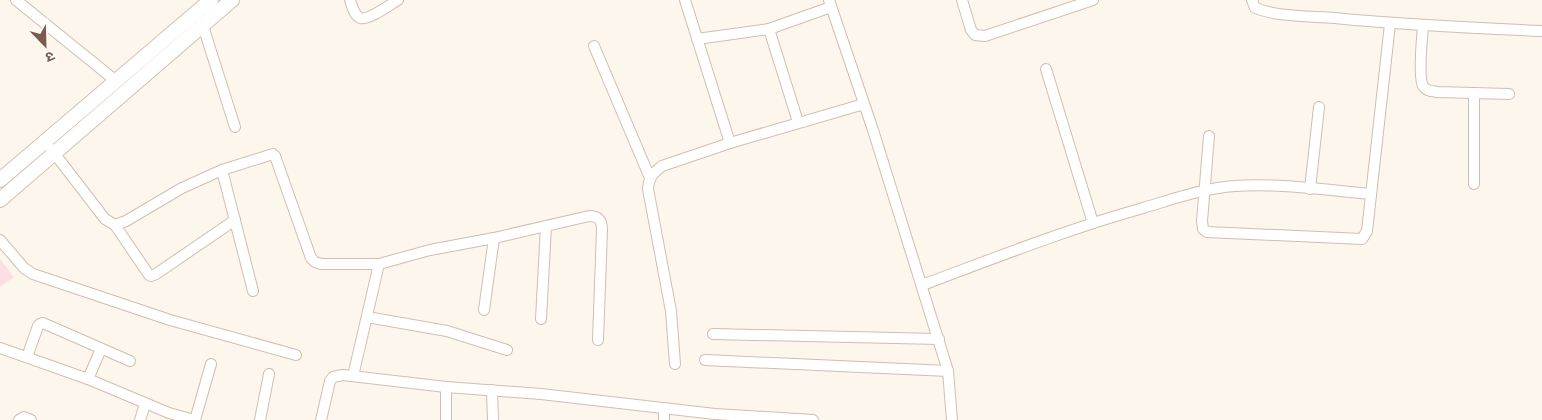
<svg xmlns="http://www.w3.org/2000/svg" width="1542" height="420" font-family="Quicksand,'Noto Sans Devanagari',sans-serif">
<style>
.medical{fill:#fbdfe3}
.lines{fill:none;stroke-linecap:round;stroke-linejoin:round}
.minor-casing{stroke:#d1beb0;stroke-width:12}
.secondary-casing{stroke:#d6c0b0;stroke-width:16}
.minor{stroke:#fff;stroke-width:10}
.secondary{stroke:#fff;stroke-width:14}
</style>
<rect width="100%" height="100%" fill="#fdf6ec"/>
<polygon class="medical" points="0,259 14,277 0,287"/>
<g class="lines">
<g class="minor-casing">
<g id="minor">
<polyline points="16,0 116,81"/>
<path d="M350 0C352 6 354 15 360 18 368 21 391 4 398 0"/>
<polyline points="685,0 730,143"/>
<polyline points="829,0 873,130 948,371 952,420"/>
<polyline points="962,0 971,30 975,35 985,36 1093,0"/>
<path d="M1252 0 1255 8C1279 17 1309 16 1335 18 1404 25 1473 28 1542 31"/>
<polyline points="203,26 235,127"/>
<path d="M1423 26C1422 38 1418 77 1423 86 1426 91 1432 91 1437 92L1509 94"/>
<polyline points="769,29 798,122"/>
<polyline points="697,39 769,29 831,7"/>
<polyline points="594,46 650,178"/>
<polyline points="1046,69 1093,223"/>
<polyline points="1209,136 1202,221 1203,229 1207,232 1362,239 1367,231 1390,24"/>
<path d="M51 149 105 219 115 225 126 221 182 188 222 170 273 154 275 156 311 258 315 262 321 264H379L430 250 494 238 589 216C599 216 602 221 602 230L598 340"/>
<polyline points="222,170 253,291"/>
<polyline points="1474,184 1474,93"/>
<polyline points="1310,189 1319,107"/>
<polyline points="115,225 149,275 151,276 156,274 235,220"/>
<polyline points="0,240 24,268 33,274 170,320 296,355"/>
<path d="M922 285C995 258 1068 229 1143 208 1173 199 1204 188 1235 186 1280 183 1326 190 1371 194"/>
<polyline points="484,310 494,238"/>
<polyline points="367,317 447,331 507,350"/>
<polyline points="541,319 546,226"/>
<polyline points="713,334 939,339"/>
<polyline points="0,348 88,379 169,413 194,420"/>
<polyline points="27,357 38,326 40,324 43,323 130,361"/>
<polyline points="705,360 948,371"/>
<path d="M675 364 671 311 648 189C649 177 653 173 662 166L730 143 864 104"/>
<polyline points="353,376 379,264"/>
<polyline points="88,379 101,349"/>
<polyline points="446,387 446,420"/>
<polyline points="492,390 493,420"/>
<polyline points="19,420 24,417 31,420"/>
<polyline points="140,420 145,404"/>
<polyline points="195,420 211,364"/>
<polyline points="260,420 269,374"/>
<polyline points="321,420 330,381 333,377 343,375 446,387 541,394 715,414 813,420"/>
<polyline points="664,420 664,408"/>
</g>
</g>
<g class="secondary-casing">
<g id="secondary">
<polyline points="0,180 211,0"/>
<polyline points="0,200 232,0"/>
</g>
</g>
<use href="#minor" class="minor"/>
<use href="#secondary" class="secondary"/>
</g>
<g transform="translate(45 45) rotate(157)" stroke="#fffaf3" stroke-width="4" paint-order="stroke">
<path d="M0-4L9 19L0 12L-9 19Z" fill="#7a5c4d"/>
<text y="-8" font-size="14" font-weight="bold" text-anchor="middle" fill="#7a5c4d">उ</text>
</g>
</svg>
